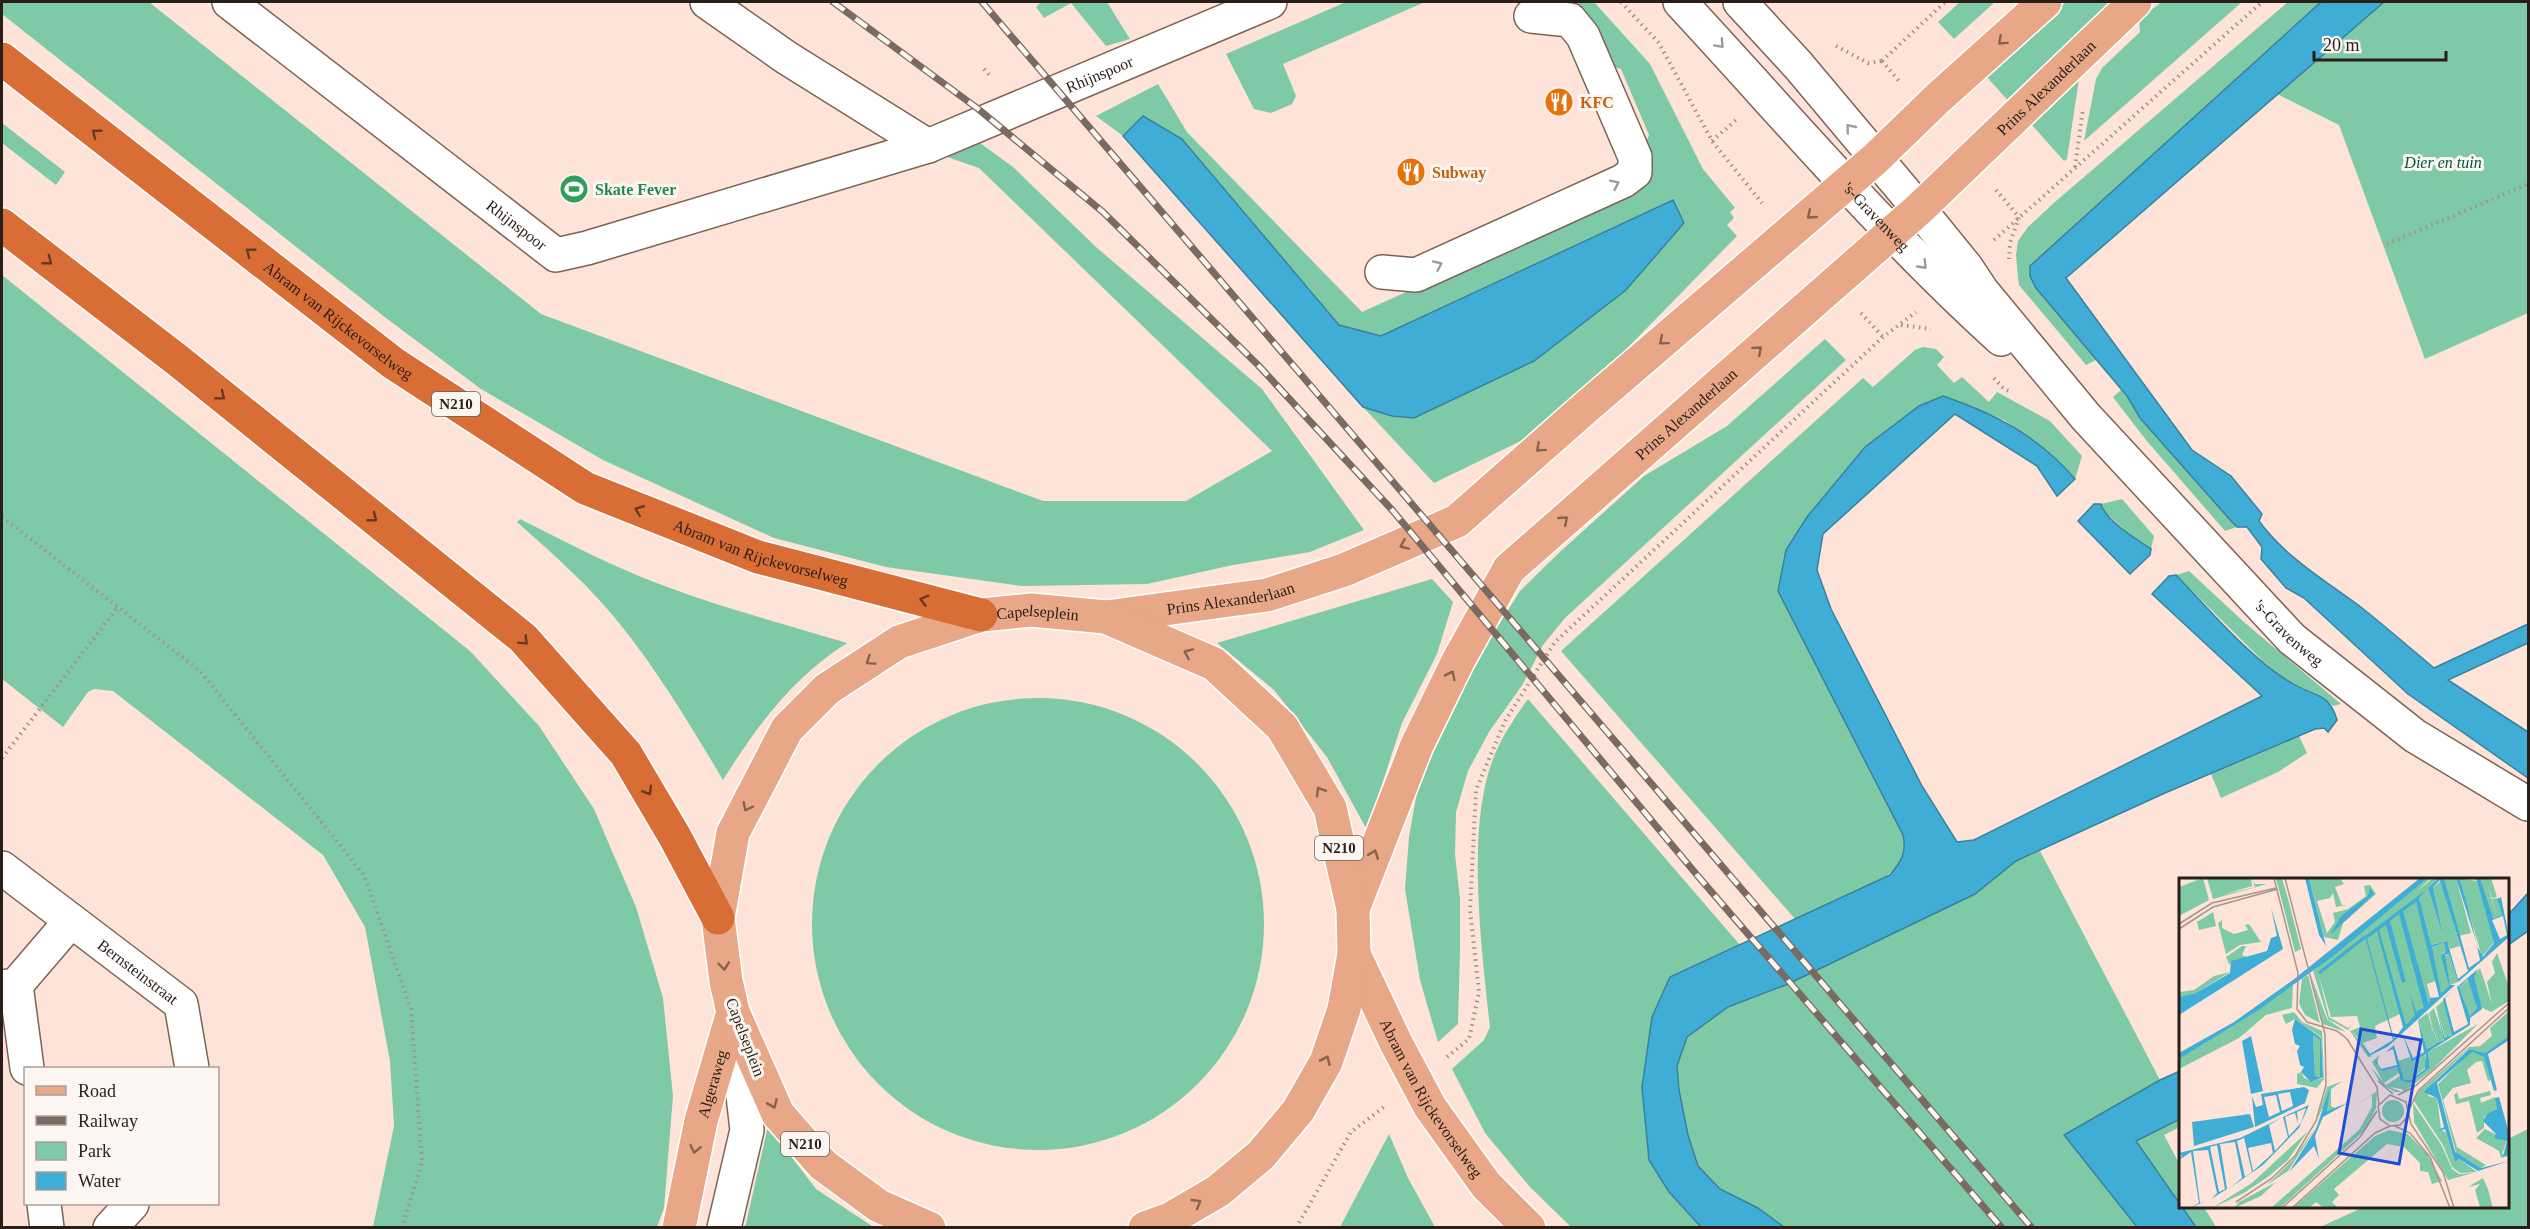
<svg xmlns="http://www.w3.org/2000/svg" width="2530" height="1229" font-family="Georgia,serif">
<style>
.green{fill:#7fcaa6}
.water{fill:#3fadd6;stroke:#38829d;stroke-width:1.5}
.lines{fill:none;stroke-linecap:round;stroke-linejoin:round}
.minor-casing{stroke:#7e6255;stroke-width:36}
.major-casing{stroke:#fff;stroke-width:36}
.highway-casing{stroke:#fff;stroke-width:36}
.path{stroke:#a49087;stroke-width:4;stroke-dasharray:1.5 4.5;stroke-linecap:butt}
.minor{stroke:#fff;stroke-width:33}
.major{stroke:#e8a786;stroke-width:33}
.highway{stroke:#d96d36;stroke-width:33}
.rail-casing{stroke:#7b6a62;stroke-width:7}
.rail{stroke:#fcf6f3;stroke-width:4.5;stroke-dasharray:14;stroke-linecap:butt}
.oneway{stroke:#88624f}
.oneway2{stroke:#9f9a97}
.oneway3{stroke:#673a22}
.labels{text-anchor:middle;stroke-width:6;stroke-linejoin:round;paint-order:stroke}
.shield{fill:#fcf6f3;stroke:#685f5a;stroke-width:1.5}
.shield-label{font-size:15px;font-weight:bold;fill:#291e18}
.street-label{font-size:16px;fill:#291e18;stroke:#fcf6f3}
.food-label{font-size:16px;font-weight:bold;fill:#c56008;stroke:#fcf6f3;text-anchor:start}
.park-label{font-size:16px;font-style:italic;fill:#015538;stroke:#fcf6f3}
.leisure-label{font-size:16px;font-weight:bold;fill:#27864d;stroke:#fcf6f3;text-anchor:start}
.inset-river{fill:none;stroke:#3fadd6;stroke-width:3}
.inset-road{fill:none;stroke:#a9958b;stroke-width:1.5}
.view{fill:#1d4ed8;fill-opacity:0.15;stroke:#1d4ed8;stroke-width:3}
.inset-edge{fill:none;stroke:#291e18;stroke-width:3}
</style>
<rect width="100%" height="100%" fill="#fee4d8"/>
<g class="green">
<polygon points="2,2 149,2 541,314 1043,501 1186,501 1272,451 979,168 927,150 969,135 1013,167 1096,247 1262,389 1364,530 1310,552 1233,565 1147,584 1022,586 886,567 774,538 603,460 481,389 386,318 2,14"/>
<polygon points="1041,2 1107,2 1130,39 1106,46 1071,3 1044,18 1036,7"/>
<polygon points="1346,2 1425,2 1283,64 1296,96 1292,104 1271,113 1254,109 1226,54"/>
<polygon points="1547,2 1594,2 1650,64 1703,169 1735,208 1730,212 1734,218 1727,225 1737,236 1596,380 1533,435 1434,483 1363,407 1392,416 1672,200 1381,336 1339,325 1308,287 1143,116 1123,136 1096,116 1158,84 1187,132 1362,312 1642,185 1642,150 1649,135 1621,69 1604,64"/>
<polygon points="1960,2 1995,2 1954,39 1938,22"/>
<polygon points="2066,2 2119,2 2011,104 1985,75"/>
<polygon points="2162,2 2242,2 2084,141 2096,79 2102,68 2140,32 2139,19"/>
<polygon points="2288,2 2321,2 2030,266 2036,288 2096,360 2086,365 2019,285 2018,278 2016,255 2018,241 2028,227 2056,201"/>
<polygon points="2384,2 2528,2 2528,313 2425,359 2339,125 2277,94"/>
<polygon points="2079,79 2067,159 2064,161 2031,124"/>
<polygon points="2,123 65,172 56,185 2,143"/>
<polygon points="2,275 470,651 539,726 594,809 636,907 663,998 673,1096 664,1208 657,1227 373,1227 394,1126 390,1061 365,927 323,855 113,691 94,689 88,692 63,727 2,679"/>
<polygon points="1825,339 1846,360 1565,618 1543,645 1523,684 1489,732 1468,771 1456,812 1455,854 1460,899 1460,950 1458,1024 1438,1042 1420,980 1405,889 1409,837 1418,786 1428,754 1462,683 1520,591 1561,551 1644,476 1727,426"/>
<path d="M1923 347 1936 349 1944 357 1937 365 1954 383 1962 377 1989 402 1997 392 2050 421 2082 456 2075 479 2051 454 2004 420 1943 396 1865 447 1807 517 1786 550 1903 835C1905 845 1906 853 1901 862 1889 883 1820 908 1796 920L1561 651 1863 378 1873 387 1915 350Z"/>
<polygon points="2121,390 2232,522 2237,527 2225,531 2146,440 2113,397"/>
<polygon points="2122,499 2154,536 2151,549 2131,536 2103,510 2101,504"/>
<path d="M520 519C566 542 613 567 662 585 722 608 785 624 847 643 793 677 756 727 723 780 692 728 661 676 623 628 592 588 554 555 517 522Z"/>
<polygon points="2189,571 2244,622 2341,704 2333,706 2315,693 2290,683 2264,662 2176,575"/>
<polygon points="1432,579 1453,602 1437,654 1402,723 1367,830 1327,757 1274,690 1217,643"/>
<circle cx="1038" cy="924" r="226"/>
<path d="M1528 699 1740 945 1670 977 1652 1017 1647 1049 1642 1087 1647 1119 1669 1192 1701 1227H1571L1530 1187 1485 1133 1452 1069 1484 1040 1490 1027C1482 953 1466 831 1492 762 1500 739 1514 719 1528 699Z"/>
<polygon points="2299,736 2307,753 2278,772 2221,798 2211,774"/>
<polygon points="2040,851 2160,1080 2064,1136 2137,1227 1784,1227 1758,1208 1720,1189 1698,1166 1688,1135 1679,1090 1677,1066 1687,1037 1728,1007 1788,984 1975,894 2016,861"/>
<polygon points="2180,1120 2180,1127 2164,1135 2180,1165 2180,1205 2136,1140"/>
<polygon points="768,1126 816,1189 872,1226 745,1228"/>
<polygon points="2528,1129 2528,1227 2320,1227 2364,1207 2508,1206 2508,1139"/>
<polygon points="1389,1134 1408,1178 1435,1227 1340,1227"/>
<polygon points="2182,1207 2204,1207 2216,1227 2196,1227"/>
</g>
<g class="water">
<path d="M2321 2H2384L2066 278 2192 450 2231 476 2262 514 2259 521C2286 558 2326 581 2362 608 2386 627 2410 648 2434 668L2528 624V643L2448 680 2528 732V778L2408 694 2304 598 2286 588 2261 559 2262 547 2247 527H2237L2232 522 2140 418 2127 396 2036 288 2030 276V266Z"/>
<polygon points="1143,116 1182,139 1339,325 1381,336 1673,200 1684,223 1626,290 1534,361 1414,418 1392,416 1363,407 1123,136"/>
<path d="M1943 396C1996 414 2038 436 2075 479L2057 496 2037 466 1955 414 1823 534 1817 570 1831 609 1922 786 1957 842 1974 840 2262 696 2152 594 2169 576 2176 575C2208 608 2251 659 2290 682 2311 696 2329 691 2337 720L2328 732 2324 728 2315 729 2165 793 2016 861 1975 894 1788 984 1728 1007 1687 1037 1677 1066 1679 1090 1688 1135 1698 1166 1720 1189 1758 1208 1784 1227H1701L1669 1192 1649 1160 1642 1087 1652 1017 1670 977 1890 875C1901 862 1907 853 1903 835L1778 591 1786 550 1807 517 1865 447 1919 406Z"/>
<path d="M2094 504H2101C2105 520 2137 540 2151 549L2150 555 2130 574 2078 521Z"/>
<polygon points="2528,893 2528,931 2508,945 2508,915"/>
<polygon points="2180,1071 2180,1119 2136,1141 2196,1227 2137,1227 2064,1135 2160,1080"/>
</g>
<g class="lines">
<g class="minor-casing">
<g id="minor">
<path id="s1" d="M229 2 556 255 587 248 928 146 1270 2"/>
<polyline points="707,2 787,58 928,146"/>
<path id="s2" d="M1680 2C1785 115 1886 235 2001 339"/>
<path id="s3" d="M1740 2 1798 65 1919 209 1966 267 1982 291 2086 417 2292 639 2415 736 2528 804"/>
<polyline points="1382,272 1416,275 1623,181 1635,172 1635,157 1583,36 1570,20 1531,16"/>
<path id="s4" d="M2 868 181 1004 192 1068"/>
<polyline points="16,985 27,1068"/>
<polyline points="2,987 16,985 70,922"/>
<polyline points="44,1204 47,1228"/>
<polyline points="110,1228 132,1204"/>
<polyline points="724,1228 747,1130 735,1026"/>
</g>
</g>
<g class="major-casing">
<g id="major">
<path id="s5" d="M1106 617 1267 595 1344 570 1457 521 1584 409 1875 159 1938 98 2045 2"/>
<path id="s6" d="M1353 909 1417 745 1458 661 1509 569 1919 209 2135 2"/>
<path id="s7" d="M1354 954 1396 1043 1430 1107 1486 1185 1529 1228"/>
<path id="s8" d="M679 1228 701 1121 733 1012"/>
<path id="s9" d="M929 1228 879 1206 823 1165 778 1114 733 1012 726 981 718 918 733 833 787 729 827 689 899 642 981 615 1031 610 1106 617 1214 664 1282 727 1330 808 1353 909 1354 954 1344 1009 1326 1062 1298 1111 1261 1155 1218 1191 1170 1219 1145 1228"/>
</g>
</g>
<g class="highway-casing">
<g id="highway">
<path id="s10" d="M2 59 393 363 585 488 758 557 981 615"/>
<polyline points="2,225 176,359 523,638 626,754 675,837 718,918"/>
</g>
</g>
<g class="path">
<polyline points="1621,2 1659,43 1712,141 1762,203"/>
<polyline points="1836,46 1868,63 1882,61"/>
<polyline points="1882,61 1899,81"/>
<polyline points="1882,61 1945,2"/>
<polyline points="984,69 991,77"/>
<polyline points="1712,141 1736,120"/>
<polyline points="2075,167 2083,109"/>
<polyline points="1996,190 2019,217 2010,243 2009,259"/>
<polyline points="1994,240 2262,2"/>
<polyline points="2387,244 2528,184"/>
<polyline points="1861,313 1883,337"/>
<polyline points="1901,325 1931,329"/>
<polyline points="1994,378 2004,389 2012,392"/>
<polyline points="2,517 200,671 364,875 411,1009 422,1162 402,1228"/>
<polyline points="2,758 118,607"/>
<polyline points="1447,1057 1469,1039 1479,992 1470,910 1476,790 1505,721 1555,642 1883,337 1916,312"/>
<polyline points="1296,1228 1351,1132 1384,1107"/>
</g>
<use href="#minor" class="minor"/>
<use href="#major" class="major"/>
<use href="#highway" class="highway"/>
<g class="rail-casing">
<g id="rail">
<polyline points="833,2 977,108 1103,212 1258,365 1393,511 1697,875 2002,1228"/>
<polyline points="982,2 2032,1228"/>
</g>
</g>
<use href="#rail" class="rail"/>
</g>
<defs><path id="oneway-chevron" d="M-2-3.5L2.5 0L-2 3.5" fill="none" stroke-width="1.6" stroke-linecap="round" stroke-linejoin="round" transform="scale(1.5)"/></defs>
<g class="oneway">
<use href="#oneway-chevron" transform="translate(2002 41) rotate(138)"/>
<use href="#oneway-chevron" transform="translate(1811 215) rotate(139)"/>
<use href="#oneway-chevron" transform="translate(1663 341) rotate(140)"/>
<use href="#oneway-chevron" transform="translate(1758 350) rotate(-41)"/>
<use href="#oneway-chevron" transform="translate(1540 448) rotate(138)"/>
<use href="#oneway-chevron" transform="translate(1564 520) rotate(-41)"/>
<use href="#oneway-chevron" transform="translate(1404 545) rotate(157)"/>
<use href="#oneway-chevron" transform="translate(1188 653) rotate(-156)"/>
<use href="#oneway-chevron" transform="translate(870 661) rotate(146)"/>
<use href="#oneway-chevron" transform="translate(1451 675) rotate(-64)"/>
<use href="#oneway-chevron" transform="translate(1320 791) rotate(-121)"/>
<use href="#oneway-chevron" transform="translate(747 807) rotate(117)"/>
<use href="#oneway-chevron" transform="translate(1374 854) rotate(-69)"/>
<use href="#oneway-chevron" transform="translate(724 966) rotate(83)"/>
<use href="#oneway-chevron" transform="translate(1326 1060) rotate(-66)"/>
<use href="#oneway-chevron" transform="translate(773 1104) rotate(66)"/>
<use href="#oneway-chevron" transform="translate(695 1149) rotate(102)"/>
<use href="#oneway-chevron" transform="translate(1197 1203) rotate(-30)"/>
</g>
<g class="oneway2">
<use href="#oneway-chevron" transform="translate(1720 44) rotate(47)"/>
<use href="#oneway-chevron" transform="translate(1850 128) rotate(-129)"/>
<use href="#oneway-chevron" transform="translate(1615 184) rotate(-26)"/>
<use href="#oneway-chevron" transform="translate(1438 265) rotate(-24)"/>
<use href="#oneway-chevron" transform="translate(1923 265) rotate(46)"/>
</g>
<g class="oneway3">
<use href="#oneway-chevron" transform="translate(96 133) rotate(-142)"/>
<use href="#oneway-chevron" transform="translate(250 252) rotate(-142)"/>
<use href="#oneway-chevron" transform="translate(48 261) rotate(38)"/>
<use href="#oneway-chevron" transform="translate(221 396) rotate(39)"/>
<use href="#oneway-chevron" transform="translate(639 510) rotate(-158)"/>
<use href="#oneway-chevron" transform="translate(373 518) rotate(39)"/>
<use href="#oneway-chevron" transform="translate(924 600) rotate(-165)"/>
<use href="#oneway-chevron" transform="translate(524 641) rotate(45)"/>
<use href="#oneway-chevron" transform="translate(648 791) rotate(59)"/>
</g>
<defs>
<g id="restaurant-disc" transform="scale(1.5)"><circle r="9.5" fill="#e8710a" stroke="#fcf6f3"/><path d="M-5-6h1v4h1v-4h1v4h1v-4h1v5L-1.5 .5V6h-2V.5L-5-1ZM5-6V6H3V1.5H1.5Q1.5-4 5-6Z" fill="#fff"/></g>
<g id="stadium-disc" transform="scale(1.5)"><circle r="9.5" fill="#2e9e5b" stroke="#fcf6f3"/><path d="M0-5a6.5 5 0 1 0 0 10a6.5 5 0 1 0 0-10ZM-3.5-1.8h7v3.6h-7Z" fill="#fff"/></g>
</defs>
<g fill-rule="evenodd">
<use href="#restaurant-disc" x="1559" y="102"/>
<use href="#restaurant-disc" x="1411" y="172"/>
<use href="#stadium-disc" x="574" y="189"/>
</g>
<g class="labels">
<g class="shield">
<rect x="432" y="392" width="48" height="24" rx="4.5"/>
<rect x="1315" y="836" width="48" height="24" rx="4.5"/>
<rect x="781" y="1132" width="48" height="24" rx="4.5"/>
</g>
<g class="shield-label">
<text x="456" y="409">N210</text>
<text x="1339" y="853">N210</text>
<text x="805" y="1149">N210</text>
</g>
<g class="street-label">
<text dy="6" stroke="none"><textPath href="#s1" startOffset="987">Rhijnspoor</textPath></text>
<text dy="6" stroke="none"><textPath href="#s6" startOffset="1096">Prins Alexanderlaan</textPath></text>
<text dy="6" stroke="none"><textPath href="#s2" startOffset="291">'s-Gravenweg</textPath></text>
<text dy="6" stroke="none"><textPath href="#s1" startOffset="364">Rhijnspoor</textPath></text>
<text dy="6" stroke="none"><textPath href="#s10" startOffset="426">Abram van Rijckevorselweg</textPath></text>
<text dy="6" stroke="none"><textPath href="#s6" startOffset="610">Prins Alexanderlaan</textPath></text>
<text dy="6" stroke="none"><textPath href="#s10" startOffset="912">Abram van Rijckevorselweg</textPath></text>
<text dy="6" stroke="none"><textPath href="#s5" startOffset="126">Prins Alexanderlaan</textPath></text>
<text dy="6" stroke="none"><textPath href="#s9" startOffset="888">Capelseplein</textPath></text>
<text dy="6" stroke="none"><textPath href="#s3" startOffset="837">'s-Gravenweg</textPath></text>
<text dy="6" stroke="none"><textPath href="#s4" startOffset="171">Bernsteinstraat</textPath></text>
<text transform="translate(746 1037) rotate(69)" y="6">Capelseplein</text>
<text dy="6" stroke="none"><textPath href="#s8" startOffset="148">Algeraweg</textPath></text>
<text dy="6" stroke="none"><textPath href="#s7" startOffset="164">Abram van Rijckevorselweg</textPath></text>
</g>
<g class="food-label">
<text x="1580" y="108">KFC</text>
<text x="1432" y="178">Subway</text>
</g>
<g class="park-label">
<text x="2443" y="168">Dier en tuin</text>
</g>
<g class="leisure-label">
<text x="595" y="195">Skate Fever</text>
</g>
</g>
<g transform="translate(2179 878)">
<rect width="330" height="330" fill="#fee4d8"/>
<path d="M24 0 30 22 0 38V9ZM28 0H48L46 5 48 0H72L73 8 43 17 76 9 73 0 76 6H88L34 21ZM97 0H103L109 21 122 71 116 74ZM130 0H161L165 6 156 9 163 27H167L157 29 154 15 151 20 138 23 148 55 156 44 154 35 169 31 187 18 185 8 191 7 197 16 164 45 159 62 145 59ZM249 0H252L237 14 254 0H260L249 10 265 61 254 9 262 3 281 68 271 71 267 63 252 67 239 20 247 12 236 22 253 69 266 65 267 73 264 75V84L267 92 264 79 270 76 279 104 271 107 269 100 270 108 262 115 257 103 248 106 253 126 226 149 221 136 196 148 198 160 184 165 173 153 192 178 196 176 191 179H189L171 153 181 149 178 138 152 139 139 95 150 139 169 150 173 147 169 152 149 141 134 93ZM265 0H277L292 55 280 58ZM280 0 298 3 315 64 303 79ZM301 0H312L318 19 313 20 309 8 317 37 313 21 318 20 323 37 313 40ZM34 34 37 48 20 52 18 44ZM43 42V50L55 56 69 52 66 47 70 46 82 64 61 67 47 76 39 45ZM63 68H67L63 77 71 80 50 86 47 79ZM318 75 330 109V123L312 134 302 129 294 99 301 90 313 126 308 104 316 95 313 84ZM51 94 17 115 0 119V114L15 112 35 98ZM131 95 148 141 167 154 144 146ZM129 97 141 145 126 137 120 125 123 101ZM290 101 298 130 291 138 280 109ZM114 107 113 130 87 137 60 160 0 191V181ZM265 122 273 156 267 161 257 129ZM255 130 265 161 259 166 250 135ZM330 133V158L306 175 289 171 255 204 249 218 258 220 262 251 267 255 276 284 280 281 298 294 281 295 273 289 264 267 235 223 239 214 290 169 301 168 313 158 311 150ZM115 134 123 144 143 153 145 201 138 210 118 206V196L122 194 125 200 134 203 144 200 142 159 116 141 107 146 103 137ZM249 135 257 166 248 171 239 142ZM299 146 252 193 225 214 223 211 210 209 223 214H216L202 206 192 189 207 207 221 198 231 205 251 190 249 174ZM134 157 141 162V199L136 198ZM292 174 305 178 312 202 309 203 303 183 297 184 288 192 292 205 274 210 264 222 278 269 307 287 302 290 277 275 259 206ZM246 176 248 188 232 202H225L219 183 231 179 234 184ZM200 177 198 188 204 193 218 189 220 195 205 205 193 184ZM164 203 152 211V228L156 230 172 222 152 233 143 231 137 244 148 209ZM198 213 197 230 188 250 101 330H92L180 252 193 229V217L175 229ZM311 213 312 217 301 220 302 225 316 219 319 230 305 239V250L298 255 290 223 277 226 275 217 278 214 280 221ZM203 233a11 11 0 1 1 22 0a11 11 0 1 1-22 0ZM234 225 263 268 273 291 280 296 294 295 269 302 235 244ZM140 245 109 293 88 307 113 283ZM306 251 328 262 323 276 330 278 322 280 320 273 297 260ZM210 252 229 256 248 276 263 303 253 306 249 294 241 293V285L225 269 208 266 155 311 160 317 153 324 159 330H145L137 324 130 330H114L196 258ZM129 253 109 282 90 298 65 315 33 330 73 305ZM304 300 309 311 314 330 301 329 296 312 301 306 289 309ZM97 304 82 318 55 330 60 324Z" fill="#7fcaa6"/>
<path d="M126 0H130L147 68 140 57ZM241 0H249L153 79 78 133 0 181V175L55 144 114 102ZM260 0H265L290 90 301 82 298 68 304 79 315 65 297 0H301L314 40 323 37 318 21 322 19 330 59 279 104 270 76 266 77 271 107H276L215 163 208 169 190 178 174 151 191 176 214 162 186 58 247 12 240 20 252 67 268 63 279 101 289 93 261 2 254 9 265 61 249 10ZM237 24 260 119 251 120 250 127 224 33ZM220 36 245 130 237 133 230 114 236 137 227 147 200 52 207 47 223 105 227 104 211 43ZM324 38 328 57 321 61 313 42ZM198 53 224 149 215 161 188 61ZM265 65 267 73 262 78 270 108 262 115 253 69ZM277 0H280L287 22 298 66ZM191 10 195 16 151 57 162 38 189 18ZM92 29 104 71 0 137V119L17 115 51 95 52 83 88 73 92 60 98 58ZM299 91 295 99 303 131 291 140V147L249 174 251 190 231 205 222 202 218 189 204 193 201 191 196 184 201 178 197 183 202 191 218 187 214 171 207 174 215 167 225 202H232L246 191 247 176 233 184 224 157 234 180 245 174 239 142 248 171 257 166 250 135 258 165 265 162 257 129 266 160 273 157 264 121 274 112 266 120 275 154 289 146 278 109ZM289 101 298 130 291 138 280 109ZM116 141 142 160 144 199 132 204 122 194 125 189 121 187 118 173 121 168 116 166 113 152ZM134 157 141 162V199L136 198ZM72 158 84 213 72 216 63 163ZM330 158V162L309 176 318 212 315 213 305 179 293 174 258 205 276 274 302 290 330 283 299 293 280 281 276 284 266 251 258 253 265 249 258 220 245 214 290 171 306 175ZM125 209 130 212 126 225 76 249 73 218 77 229 84 227 82 216ZM111 214 114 228 103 233 99 216ZM97 217 101 234 90 239 85 219ZM151 210 148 233 169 225 144 239 136 258 140 281 135 268 110 294 137 251ZM320 219 330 255V277L324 278 328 263 315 260 317 256 304 243 308 236 318 231 316 220ZM130 227 120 250 84 287 52 309 63 300 56 264 41 266 48 311 32 321 38 315 29 272 14 273 21 325 27 323 11 330 20 325 12 274 0 282 3 278 0 275 61 260 102 240 90 247 96 273 109 259 104 239ZM127 230 122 245 110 258 106 239 116 235 119 246 118 234ZM65 260 73 294 66 299 58 263ZM92 265 94 275 74 293 69 270ZM38 267 46 311 40 314 31 269ZM71 236 75 249 15 268 13 244Z" fill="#3fadd6" fill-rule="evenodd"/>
<path class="inset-river" d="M140 95 186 59"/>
<path class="inset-road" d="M95 0 119 95 118 131 128 144 158 153 168 161 198 209 200 227M0 46 33 25 97 10M0 51 34 29 99 11M199 203 214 216M219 217 235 209 330 125M231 230 239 213 330 130M230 237 221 247 211 248 201 241 199 228 211 217 227 224 232 246 264 294 275 330M216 248 231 255 251 279 271 330M57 324 92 301 116 278 137 243 147 207 146 156 106 0M103 330 181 259 198 233M113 330 196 255 211 248"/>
<path class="view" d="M182 151 242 162 220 286 160 275Z"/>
<rect width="330" height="330" class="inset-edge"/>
</g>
<rect width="2530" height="1229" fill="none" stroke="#291e18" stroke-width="6"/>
<rect x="24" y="1067" width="195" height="138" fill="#fcf6f3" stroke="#a8a09b" stroke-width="1.5"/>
<rect x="36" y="1086" width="30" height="9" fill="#e8a786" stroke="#a8a09b" stroke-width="1.5"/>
<text x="78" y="1097" font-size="18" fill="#291e18">Road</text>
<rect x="36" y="1116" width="30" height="9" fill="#7b6a62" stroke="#a8a09b" stroke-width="1.5"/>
<text x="78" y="1127" font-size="18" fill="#291e18">Railway</text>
<rect x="36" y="1142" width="30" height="18" fill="#7fcaa6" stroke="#a8a09b" stroke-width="1.5"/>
<text x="78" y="1157" font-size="18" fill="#291e18">Park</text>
<rect x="36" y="1172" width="30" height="18" fill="#3fadd6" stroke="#a8a09b" stroke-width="1.5"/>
<text x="78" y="1187" font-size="18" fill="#291e18">Water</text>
<path d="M2314 51v9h132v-9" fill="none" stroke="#291e18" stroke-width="3"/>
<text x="2323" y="51" font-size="18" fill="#291e18" stroke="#fcf6f3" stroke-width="4.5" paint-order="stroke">20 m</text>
</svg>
